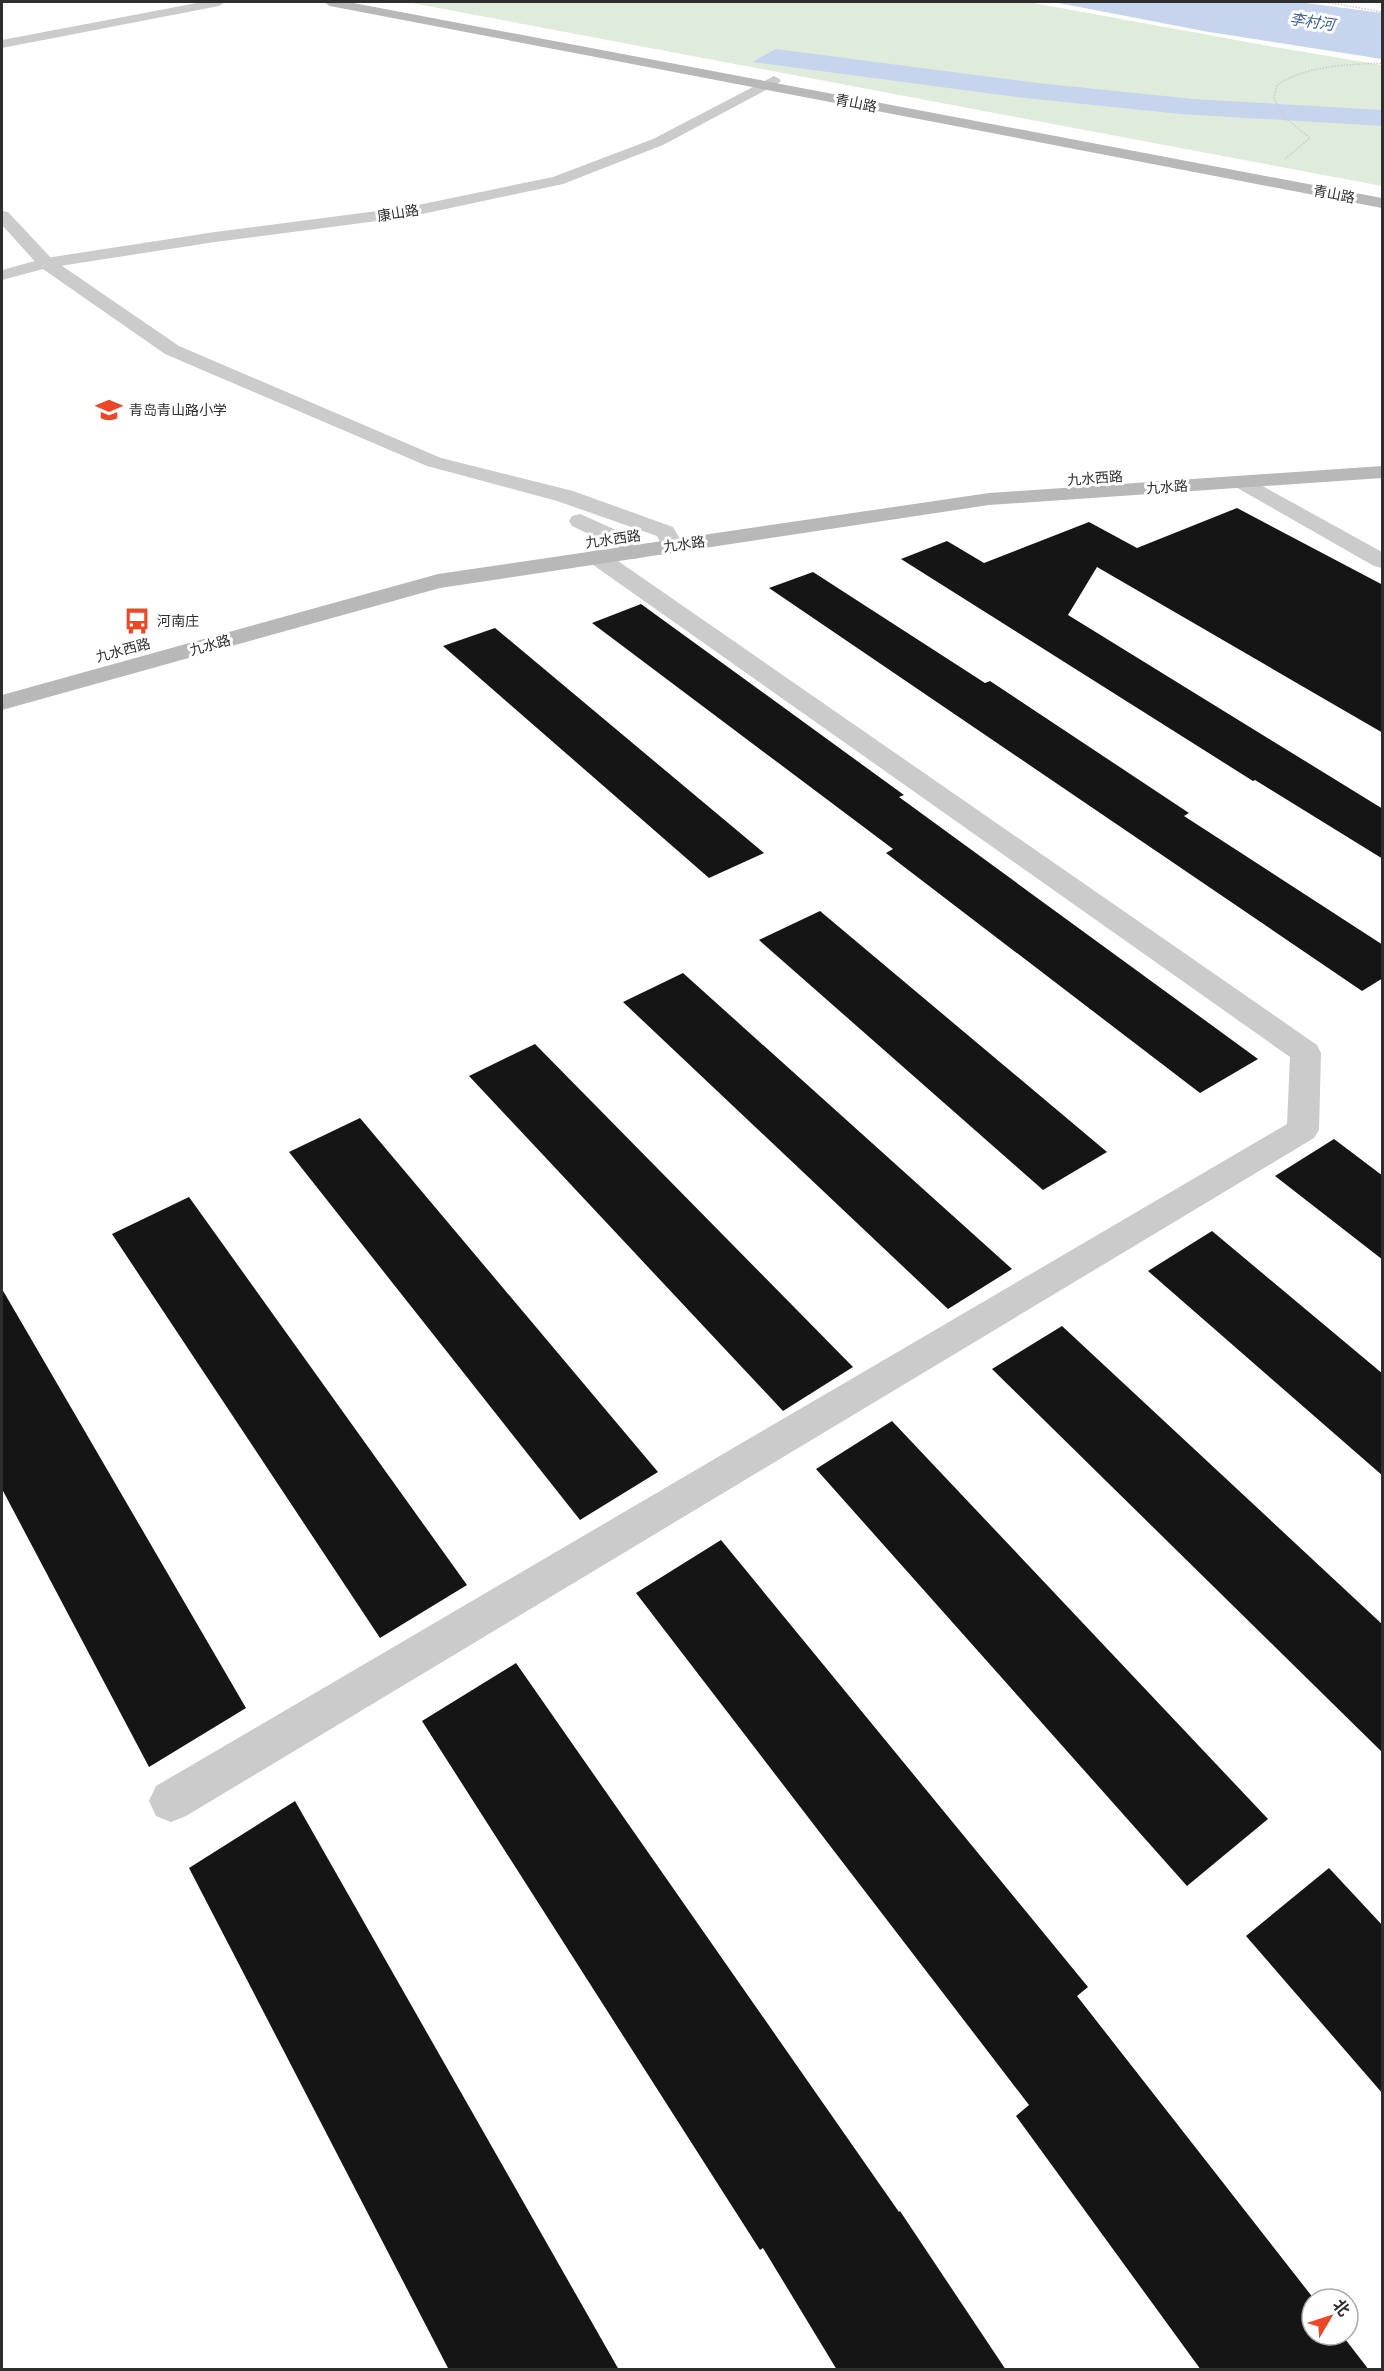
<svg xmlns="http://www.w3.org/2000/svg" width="1384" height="2371" font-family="Poppins,'Noto Sans SC',sans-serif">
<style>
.green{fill:#e0ecdb}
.water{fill:#c6d5ed}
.building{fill:#151515}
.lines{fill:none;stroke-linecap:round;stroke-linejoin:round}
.path{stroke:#cbcbcb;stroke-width:1.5;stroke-dasharray:1.5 1.5;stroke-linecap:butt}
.minor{fill:#cbcbcb;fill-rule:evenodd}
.tertiary{fill:#cbcbcb;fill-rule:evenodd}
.secondary{fill:#b8b8b8;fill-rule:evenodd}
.labels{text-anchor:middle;stroke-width:6;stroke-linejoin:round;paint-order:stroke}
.far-street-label{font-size:14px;fill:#2e2e2e;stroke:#fff}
.far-poi-label{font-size:14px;fill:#2e2e2e;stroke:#fff;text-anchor:start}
.far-water-label{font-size:15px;font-style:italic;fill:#385b94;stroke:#fff}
</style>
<rect width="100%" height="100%" fill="#fff"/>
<polygon class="green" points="406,2 1028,2 1269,46 1382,65 1382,186"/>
<g class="water">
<polygon points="1053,2 1299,2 1382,13 1382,59 1209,32"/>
<polygon points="776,49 1038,83 1194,99 1382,110 1382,126 1180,114 1016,97 752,62"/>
</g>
<g class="building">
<polygon points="1237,508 1383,585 1383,733 1097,567 1068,615 1383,809 1383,859 1255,780 1253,781 901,559 947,541 984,563 1089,522 1137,548"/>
<polygon points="813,572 985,683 990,681 1189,813 1184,816 1383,945 1383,978 1362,991 769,588"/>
<polygon points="641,604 904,795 899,797 1258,1059 1200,1093 886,853 893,849 592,623"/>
<polygon points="495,628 764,853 709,878 443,646"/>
<polygon points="820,911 1107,1152 1043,1190 759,940"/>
<polygon points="683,973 1012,1269 948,1309 623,1002"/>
<polygon points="535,1044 853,1367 783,1411 469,1076"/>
<polygon points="360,1118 658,1472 580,1520 289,1152"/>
<polygon points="1334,1139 1383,1176 1383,1260 1275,1176"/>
<polygon points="189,1197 467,1585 380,1638 112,1234"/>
<polygon points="1212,1231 1383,1374 1383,1476 1148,1271"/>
<polygon points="2,1289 246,1708 149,1767 2,1489"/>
<polygon points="1062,1326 1383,1625 1383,1753 992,1369"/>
<polygon points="892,1421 1268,1819 1187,1886 816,1469"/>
<polygon points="721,1540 1088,1987 1077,1996 1314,2299 1312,2299 1312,2335 1342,2335 1369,2370 1201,2370 1016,2116 1029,2105 636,1593"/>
<polygon points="516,1663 899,2212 900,2211 1006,2370 837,2370 763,2248 760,2250 422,1721"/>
<polygon points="295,1801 619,2370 449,2370 189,1868"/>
<polygon points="1329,1868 1383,1926 1383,2094 1246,1936"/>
</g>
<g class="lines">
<g class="path">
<polyline points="1326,2 1382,12"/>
<path d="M1285 159 1310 138 1283 116 1274 98 1277 85C1308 65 1346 65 1382 63"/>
</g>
<g class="minor">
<polygon points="774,76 781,80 779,83 663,145 563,184 408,217 215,242 47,268 2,280 2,270 46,258 215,232 408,207 553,177 653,139"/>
<polygon points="1241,476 1248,478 1382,552 1382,568 1374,566 1234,486 1230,482 1234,478"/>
<polygon points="597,550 605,552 1317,1045 1321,1053 1319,1130 1314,1138 186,1816 171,1822 156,1816 149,1801 156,1786 1287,1124 1290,1057 589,562 586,557 589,552"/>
</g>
<g class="tertiary">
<polygon points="202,2 225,2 219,6 2,48 2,40"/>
<polygon points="2,211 8,212 52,259 179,346 441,458 573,491 673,527 684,546 681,551 673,553 665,551 657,536 557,501 427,466 165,354 40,267 2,225"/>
<polygon points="580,514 625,534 646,552 643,557 635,559 627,557 609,544 572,526 569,521 572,516"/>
</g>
<g class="secondary">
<polygon points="324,2 348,2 1382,198 1382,208 330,6"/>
<polygon points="1382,466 1382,478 989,505 440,588 2,710 2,695 438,574 989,493"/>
</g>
</g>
<defs>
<g id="school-bare" transform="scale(2.07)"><path d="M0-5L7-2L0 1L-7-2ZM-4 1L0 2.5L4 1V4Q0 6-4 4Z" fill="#ed4728" stroke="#fff" stroke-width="2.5" paint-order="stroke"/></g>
<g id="bus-bare" transform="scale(2.07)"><path d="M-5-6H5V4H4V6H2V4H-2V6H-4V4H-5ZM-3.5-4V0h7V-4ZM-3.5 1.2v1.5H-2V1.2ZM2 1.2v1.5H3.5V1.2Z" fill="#ed4728" stroke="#fff" stroke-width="2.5" paint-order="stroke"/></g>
</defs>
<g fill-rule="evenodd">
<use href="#school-bare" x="109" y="410"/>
<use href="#bus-bare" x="137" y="621"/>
</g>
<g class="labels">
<g class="far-street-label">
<text transform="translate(856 103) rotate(11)" y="5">青山路</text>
<text transform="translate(1334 194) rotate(11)" y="5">青山路</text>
<text transform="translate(398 213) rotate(-9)" y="5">康山路</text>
<text transform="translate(1095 478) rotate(-4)" y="5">九水西路</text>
<text transform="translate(1167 487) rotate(-4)" y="5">九水路</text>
<text transform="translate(613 539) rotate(-8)" y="5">九水西路</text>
<text transform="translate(684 544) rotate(-8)" y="5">九水路</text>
<text transform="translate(210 645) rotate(-16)" y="5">九水路</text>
<text transform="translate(123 650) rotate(-15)" y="5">九水西路</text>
</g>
<g class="far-poi-label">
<text x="129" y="415">青岛青山路小学</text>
<text x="157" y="626">河南庄</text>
</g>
<g class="far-water-label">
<text transform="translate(1312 22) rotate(8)" y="5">李村河</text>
</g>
</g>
<rect width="1384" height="2371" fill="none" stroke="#2e2e2e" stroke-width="6"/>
<g transform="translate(1330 2317) rotate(51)"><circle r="28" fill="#ffffff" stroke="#ababab" stroke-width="1.5"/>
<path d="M0-4.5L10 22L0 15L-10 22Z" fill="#ed4728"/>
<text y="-9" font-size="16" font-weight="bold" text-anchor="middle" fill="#2e2e2e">北</text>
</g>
</svg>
